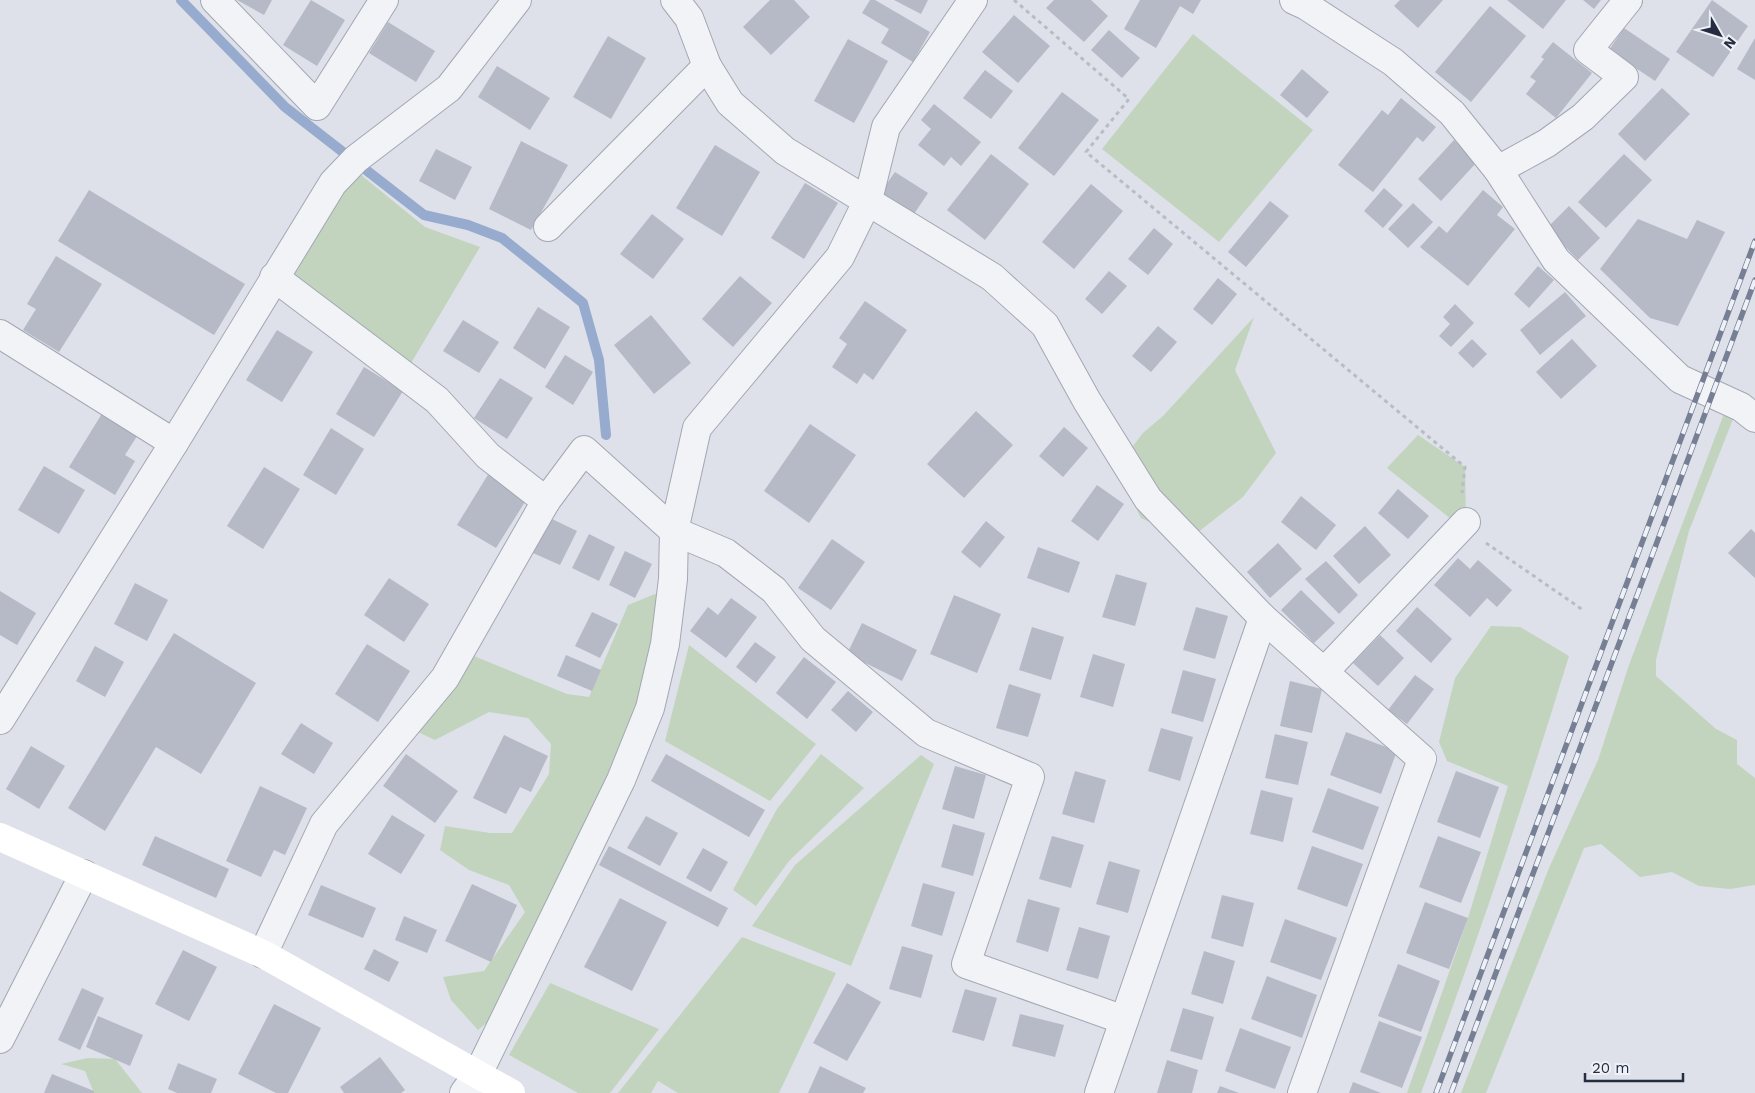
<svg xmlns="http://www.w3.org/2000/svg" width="1755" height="1093" font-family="'Work Sans',sans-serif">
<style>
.green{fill:#c2d4be}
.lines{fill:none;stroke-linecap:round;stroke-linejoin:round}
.stream{stroke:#96abcd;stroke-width:10}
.building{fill:#b5bac6}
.street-casing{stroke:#a3a7b3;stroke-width:30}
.path{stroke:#b8bcc4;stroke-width:3;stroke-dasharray:4 4;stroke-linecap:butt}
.street{stroke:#f1f3f7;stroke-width:28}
.secondary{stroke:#fff;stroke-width:28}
.rail-casing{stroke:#767f94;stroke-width:5.5}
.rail{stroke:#eef1f7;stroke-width:4;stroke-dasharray:11;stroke-linecap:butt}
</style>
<rect width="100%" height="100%" fill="#dee1e9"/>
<g class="green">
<polygon points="1193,34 1313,130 1219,242 1102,149"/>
<polygon points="350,166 425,227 480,247 404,375 274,277"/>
<polygon points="1254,317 1235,370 1276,453 1243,497 1188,540 1141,518 1126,488 1123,459 1143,433 1163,416"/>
<polygon points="1725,411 1735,414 1689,531 1656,660 1656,676 1716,729 1737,740 1737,764 1755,778 1755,885 1730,889 1699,886 1672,872 1640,877 1601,844 1584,848 1486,1093 1461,1093 1549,868 1598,760 1629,665"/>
<polygon points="1418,435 1465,467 1466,522 1461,527 1387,468"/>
<polygon points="655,594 670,602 652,699 513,1001 478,1030 451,1000 443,977 484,971 525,912 509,885 469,870 440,850 445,826 490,833 512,833 549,774 551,744 528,718 489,712 435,740 405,726 469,654 567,694 589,697 628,605"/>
<path d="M1491 626 1520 627 1569 656C1524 803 1475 949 1421 1093H1407L1468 918 1508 786 1447 761 1439 742 1455 678Z"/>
<polygon points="689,645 816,744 770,801 665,741"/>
<polygon points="821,754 864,788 789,861 756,906 733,890 777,809"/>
<polygon points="921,755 934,764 851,966 752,926 795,865"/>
<polygon points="742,937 836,973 779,1093 678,1093 658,1081 651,1093 618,1093"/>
<polygon points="550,983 659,1029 610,1093 578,1093 509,1055"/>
<polygon points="88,1058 115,1059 142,1093 94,1093 85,1071 61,1064"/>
</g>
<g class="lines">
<polyline class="stream" points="181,0 285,107 424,215 468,225 502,238 583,303 599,360 606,435"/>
</g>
<g class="building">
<polygon points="237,0 272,0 264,15"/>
<polygon points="311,0 345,20 317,66 283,45"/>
<polygon points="770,0 794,0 810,17 771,55 743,27"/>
<polygon points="870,0 875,0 930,32 913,62 881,43 889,29 862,13"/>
<polygon points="894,0 928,0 921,14"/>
<polygon points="1054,0 1091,0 1108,16 1084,42 1046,8"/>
<polygon points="1140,0 1201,0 1193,14 1180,6 1156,48 1124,29"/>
<polygon points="1400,0 1443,0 1418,28 1394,6"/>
<polygon points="1507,0 1566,0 1543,29"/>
<polygon points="1583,0 1601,0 1594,9"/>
<polygon points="1712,0 1748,26 1713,77 1676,52"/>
<polygon points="1490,6 1526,36 1471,102 1435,72"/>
<polygon points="1014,15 1050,46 1018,83 982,52"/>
<polygon points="388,22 435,51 416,82 369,53"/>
<polygon points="1624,28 1670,59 1655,81 1609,50"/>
<polygon points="1109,30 1140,58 1122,78 1091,50"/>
<polygon points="608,36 646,58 611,119 573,97"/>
<polygon points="1755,38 1755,80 1737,69"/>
<polygon points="848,39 888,61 854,123 814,101"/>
<polygon points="1553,42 1592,73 1556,118 1526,94 1536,81 1530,77 1544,59 1541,57"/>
<polygon points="497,66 550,98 530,130 478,97"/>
<polygon points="1302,69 1329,92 1307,118 1280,95"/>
<polygon points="985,70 1013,91 991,119 963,98"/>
<polygon points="1662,88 1690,114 1645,161 1618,134"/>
<polygon points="1062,92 1099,120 1054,176 1018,148"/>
<polygon points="1401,98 1436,127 1423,142 1417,137 1373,192 1338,165 1382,110 1388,115"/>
<polygon points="934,104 981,142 961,166 951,157 944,166 918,145 931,129 921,120"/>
<polygon points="1454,140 1477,162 1441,201 1418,179"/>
<polygon points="521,141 568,165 531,230 489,209"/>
<polygon points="715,145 760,172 722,236 676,208"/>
<polygon points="436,149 472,167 455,200 419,181"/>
<polygon points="991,154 1029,184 985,240 947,210"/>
<polygon points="1624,154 1652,180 1606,228 1578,202"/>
<polygon points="895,172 928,193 914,214 881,192"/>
<polygon points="805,183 838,203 804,259 771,238"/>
<polygon points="1091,184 1123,211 1074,269 1042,242"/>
<polygon points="1384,188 1403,205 1383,228 1364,211"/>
<polygon points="89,190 245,284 214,335 58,241"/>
<polygon points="1483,190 1503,207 1497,215 1515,229 1468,286 1420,247 1439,226 1447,233"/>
<polygon points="1270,201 1289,216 1246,267 1228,252"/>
<polygon points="1413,203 1433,222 1408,248 1388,229"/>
<polygon points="1569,206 1600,238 1578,260 1547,228"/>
<polygon points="652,214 684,239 653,279 620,254"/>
<polygon points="1638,219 1687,239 1697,220 1725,232 1678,326 1650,318 1600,269"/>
<polygon points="1154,228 1173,244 1148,275 1128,259"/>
<polygon points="56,256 102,284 59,352 23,330 36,309 27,304"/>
<polygon points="1538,266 1554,280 1529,308 1514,294"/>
<polygon points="1109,271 1127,286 1102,314 1085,299"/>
<polygon points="740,276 772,303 733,347 702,319"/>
<polygon points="1218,278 1237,294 1212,325 1193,309"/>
<polygon points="1565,292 1586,316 1540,355 1520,330"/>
<polygon points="865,301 907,330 873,380 864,373 857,384 832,367 847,344 839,338"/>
<polygon points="1455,304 1474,323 1451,347 1439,336 1450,324 1443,317"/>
<polygon points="538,307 570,327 545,369 513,348"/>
<polygon points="651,315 691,363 654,394 614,345"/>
<polygon points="463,320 499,342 479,373 443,351"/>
<polygon points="1158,326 1177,342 1151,372 1132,356"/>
<polygon points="277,330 313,352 282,402 246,380"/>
<polygon points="1472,339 1487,354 1473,368 1458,353"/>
<polygon points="1572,339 1597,366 1561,399 1536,372"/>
<polygon points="565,355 593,372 573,405 545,387"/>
<polygon points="364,367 403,391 374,437 336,414"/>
<polygon points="500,378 533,398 507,439 474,418"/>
<polygon points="976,411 1013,445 964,498 927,464"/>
<polygon points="103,412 139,433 125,455 135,461 115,495 69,467"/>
<polygon points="810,424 856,455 809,523 764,491"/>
<polygon points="1064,427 1088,448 1063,477 1039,456"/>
<polygon points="331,428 364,449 336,495 303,475"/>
<polygon points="44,466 85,490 59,534 18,510"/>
<polygon points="264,467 300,489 263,549 227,526"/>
<polygon points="489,473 528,497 496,548 457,525"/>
<polygon points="1097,485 1124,504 1098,541 1071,521"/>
<polygon points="1398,489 1429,516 1408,539 1378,513"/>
<polygon points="1301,496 1336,525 1316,550 1281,522"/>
<polygon points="550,518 577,531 560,565 533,553"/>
<polygon points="986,521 1005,537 980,568 961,552"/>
<polygon points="1365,526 1391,555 1359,584 1333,556"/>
<polygon points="1751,529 1755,533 1755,578 1728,553"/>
<polygon points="589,534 615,547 599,581 572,568"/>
<polygon points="832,539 865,562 831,610 798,588"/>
<polygon points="1278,543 1302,569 1270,598 1247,572"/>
<polygon points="1038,547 1080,562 1069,593 1027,578"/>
<polygon points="625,551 652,564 635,598 609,585"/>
<polygon points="1458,558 1470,569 1478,560 1512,590 1497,607 1487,598 1470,617 1434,585"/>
<polygon points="1326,561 1358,595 1339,614 1305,579"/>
<polygon points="1116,574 1147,583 1135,626 1102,617"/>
<polygon points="389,578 429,604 404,642 364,615"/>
<polygon points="135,583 168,600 147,641 114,624"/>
<polygon points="1301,590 1335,623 1314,643 1281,610"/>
<polygon points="0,591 36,613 17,645 0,635"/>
<polygon points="954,595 1001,614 977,673 930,654"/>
<polygon points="731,598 757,617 726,658 690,631 708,607 718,615"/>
<polygon points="1196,607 1228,616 1215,659 1183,650"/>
<polygon points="1417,607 1452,639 1431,663 1396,631"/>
<polygon points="592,612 618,624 600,658 575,646"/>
<polygon points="862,623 917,650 902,681 847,654"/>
<polygon points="1032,627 1064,637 1051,680 1019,670"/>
<polygon points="174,633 256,683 201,774 156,747 105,831 68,808"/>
<polygon points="1380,635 1404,658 1378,686 1353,663"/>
<polygon points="755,642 776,657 756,683 736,667"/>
<polygon points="367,644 410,671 378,722 335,694"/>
<polygon points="95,646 124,662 105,697 76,681"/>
<polygon points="1093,654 1125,664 1113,707 1080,697"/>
<polygon points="566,655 601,670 592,691 557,676"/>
<polygon points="804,657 836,682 807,719 776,693"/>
<polygon points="1183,670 1216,679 1203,722 1171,713"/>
<polygon points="1415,675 1434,689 1407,724 1388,710"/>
<polygon points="1290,681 1322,689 1312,733 1280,726"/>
<polygon points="1009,684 1041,694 1028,737 996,728"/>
<polygon points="848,691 873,712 856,732 831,710"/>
<polygon points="301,723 333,743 314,774 281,754"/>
<polygon points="1161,728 1193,737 1180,781 1148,771"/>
<polygon points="1346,732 1397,751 1381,794 1330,775"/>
<polygon points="1275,734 1308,742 1298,785 1265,778"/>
<polygon points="504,735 548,756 531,792 520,787 506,814 473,798"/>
<polygon points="31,746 65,766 39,809 6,789"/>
<polygon points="406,754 458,791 435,823 383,786"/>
<polygon points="666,754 765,810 749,837 651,781"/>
<polygon points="955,766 986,775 974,819 942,809"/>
<polygon points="1075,771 1106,780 1094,823 1062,814"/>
<polygon points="1456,771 1499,787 1480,838 1437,822"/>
<polygon points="260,786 307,808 285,855 274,850 261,877 226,861"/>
<polygon points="1328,788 1379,807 1363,850 1312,832"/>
<polygon points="1261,790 1293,798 1283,842 1250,834"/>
<polygon points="392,815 425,835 401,874 368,854"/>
<polygon points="646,816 678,833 660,866 627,848"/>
<polygon points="953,824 985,833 973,876 941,867"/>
<polygon points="155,836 229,869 216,898 142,865"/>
<polygon points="1052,836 1084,845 1071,888 1039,879"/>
<polygon points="1438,836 1481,852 1461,903 1419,887"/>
<polygon points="609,846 728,908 718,927 599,865"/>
<polygon points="1312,846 1363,864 1347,907 1297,889"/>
<polygon points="703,848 728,862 711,892 686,878"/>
<polygon points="1109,861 1140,870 1128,913 1096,904"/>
<polygon points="923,883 955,892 942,936 911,926"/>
<polygon points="472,884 517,905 491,962 445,941"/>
<polygon points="321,885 376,908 363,938 308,915"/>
<polygon points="1222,895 1254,903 1243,947 1211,938"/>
<polygon points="620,898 667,922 632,991 584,967"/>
<polygon points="1028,899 1060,908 1048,952 1016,942"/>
<polygon points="1425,902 1468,918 1449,969 1406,953"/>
<polygon points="404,916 437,930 427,953 395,940"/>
<polygon points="1285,919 1337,938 1321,980 1270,962"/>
<polygon points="1079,927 1110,936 1098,979 1066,970"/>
<polygon points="902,946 933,955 921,998 889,989"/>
<polygon points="374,949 399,962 389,982 364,969"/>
<polygon points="183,950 217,967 189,1021 155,1004"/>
<polygon points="1204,951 1235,961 1223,1004 1191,994"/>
<polygon points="1398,964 1440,981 1421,1032 1378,1016"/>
<polygon points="1267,976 1317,995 1302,1038 1251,1019"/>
<polygon points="847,983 881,1002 847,1061 813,1043"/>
<polygon points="82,988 104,998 80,1050 58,1040"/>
<polygon points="965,989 997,998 984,1041 952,1032"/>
<polygon points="274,1004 321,1028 288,1093 276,1093 238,1074"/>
<polygon points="1183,1008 1214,1017 1202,1060 1170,1051"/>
<polygon points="1020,1014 1064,1025 1055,1057 1012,1046"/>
<polygon points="98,1016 143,1035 130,1066 86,1047"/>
<polygon points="1379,1021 1422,1037 1402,1088 1360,1072"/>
<polygon points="1240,1028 1291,1047 1275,1089 1225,1071"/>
<polygon points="380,1057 405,1090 401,1093 344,1093 340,1087"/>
<polygon points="1167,1060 1198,1070 1192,1093 1157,1093"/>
<polygon points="178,1063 217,1079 211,1093 177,1093 168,1089"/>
<polygon points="820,1066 866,1088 863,1093 808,1093"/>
<polygon points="52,1074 94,1091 94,1093 44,1093"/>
<polygon points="1353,1082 1381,1093 1349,1093"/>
<polygon points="1220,1086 1239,1093 1217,1093"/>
</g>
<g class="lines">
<g class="street-casing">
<g id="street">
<polyline points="215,0 317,106 384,0"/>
<polyline points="675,0 689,18 707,66 730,103 785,151 992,277 1045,325 1087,401 1148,499 1263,618 1099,1093"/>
<polyline points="1294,0 1305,5 1393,62 1452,113 1498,170 1556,260 1680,379 1741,407 1755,418"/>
<polyline points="1498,170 1547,143 1583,117 1624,77 1588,50 1628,0"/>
<polyline points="548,227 707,66"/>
<polyline points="274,277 437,400 488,456 546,501 584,450 674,531 726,553 774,590 813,639 926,733 1030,777 966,964 1124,1020"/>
<polyline points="0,334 174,443"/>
<polyline points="1263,618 1422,759 1302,1093"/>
<polyline points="1324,672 1466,522"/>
<polyline points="0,720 174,443 333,183 356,159 449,88 517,0"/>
<polyline points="263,954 324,824 445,678 546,501"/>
<polyline points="0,1039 84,874"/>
<polyline points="464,1093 478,1074 621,780 650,708 665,644 673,579 674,531 697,428 840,257 868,200 886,127 973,0"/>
</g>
</g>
<g class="path">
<polyline points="1014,0 1129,99 1086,152 1465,467 1462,493"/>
<polyline points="1486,543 1583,610"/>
</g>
<use href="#street" class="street"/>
<polyline class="secondary" points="0,837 263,954 511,1093"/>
<g class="rail-casing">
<g id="rail">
<polyline points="1436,1093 1755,241"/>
<polyline points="1451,1093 1755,280"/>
</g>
</g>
<use href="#rail" class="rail"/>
</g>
<g transform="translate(1720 35) rotate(129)" stroke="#eef1f7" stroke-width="4" paint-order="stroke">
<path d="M0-4L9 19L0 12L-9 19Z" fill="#262d41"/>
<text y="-8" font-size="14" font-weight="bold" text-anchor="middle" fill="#262d41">N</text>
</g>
<path d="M1585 1073v8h98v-8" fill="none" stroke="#262d41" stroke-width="2.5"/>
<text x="1592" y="1073" font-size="15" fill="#262d41" stroke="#eef1f7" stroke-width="4" paint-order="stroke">20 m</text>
</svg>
